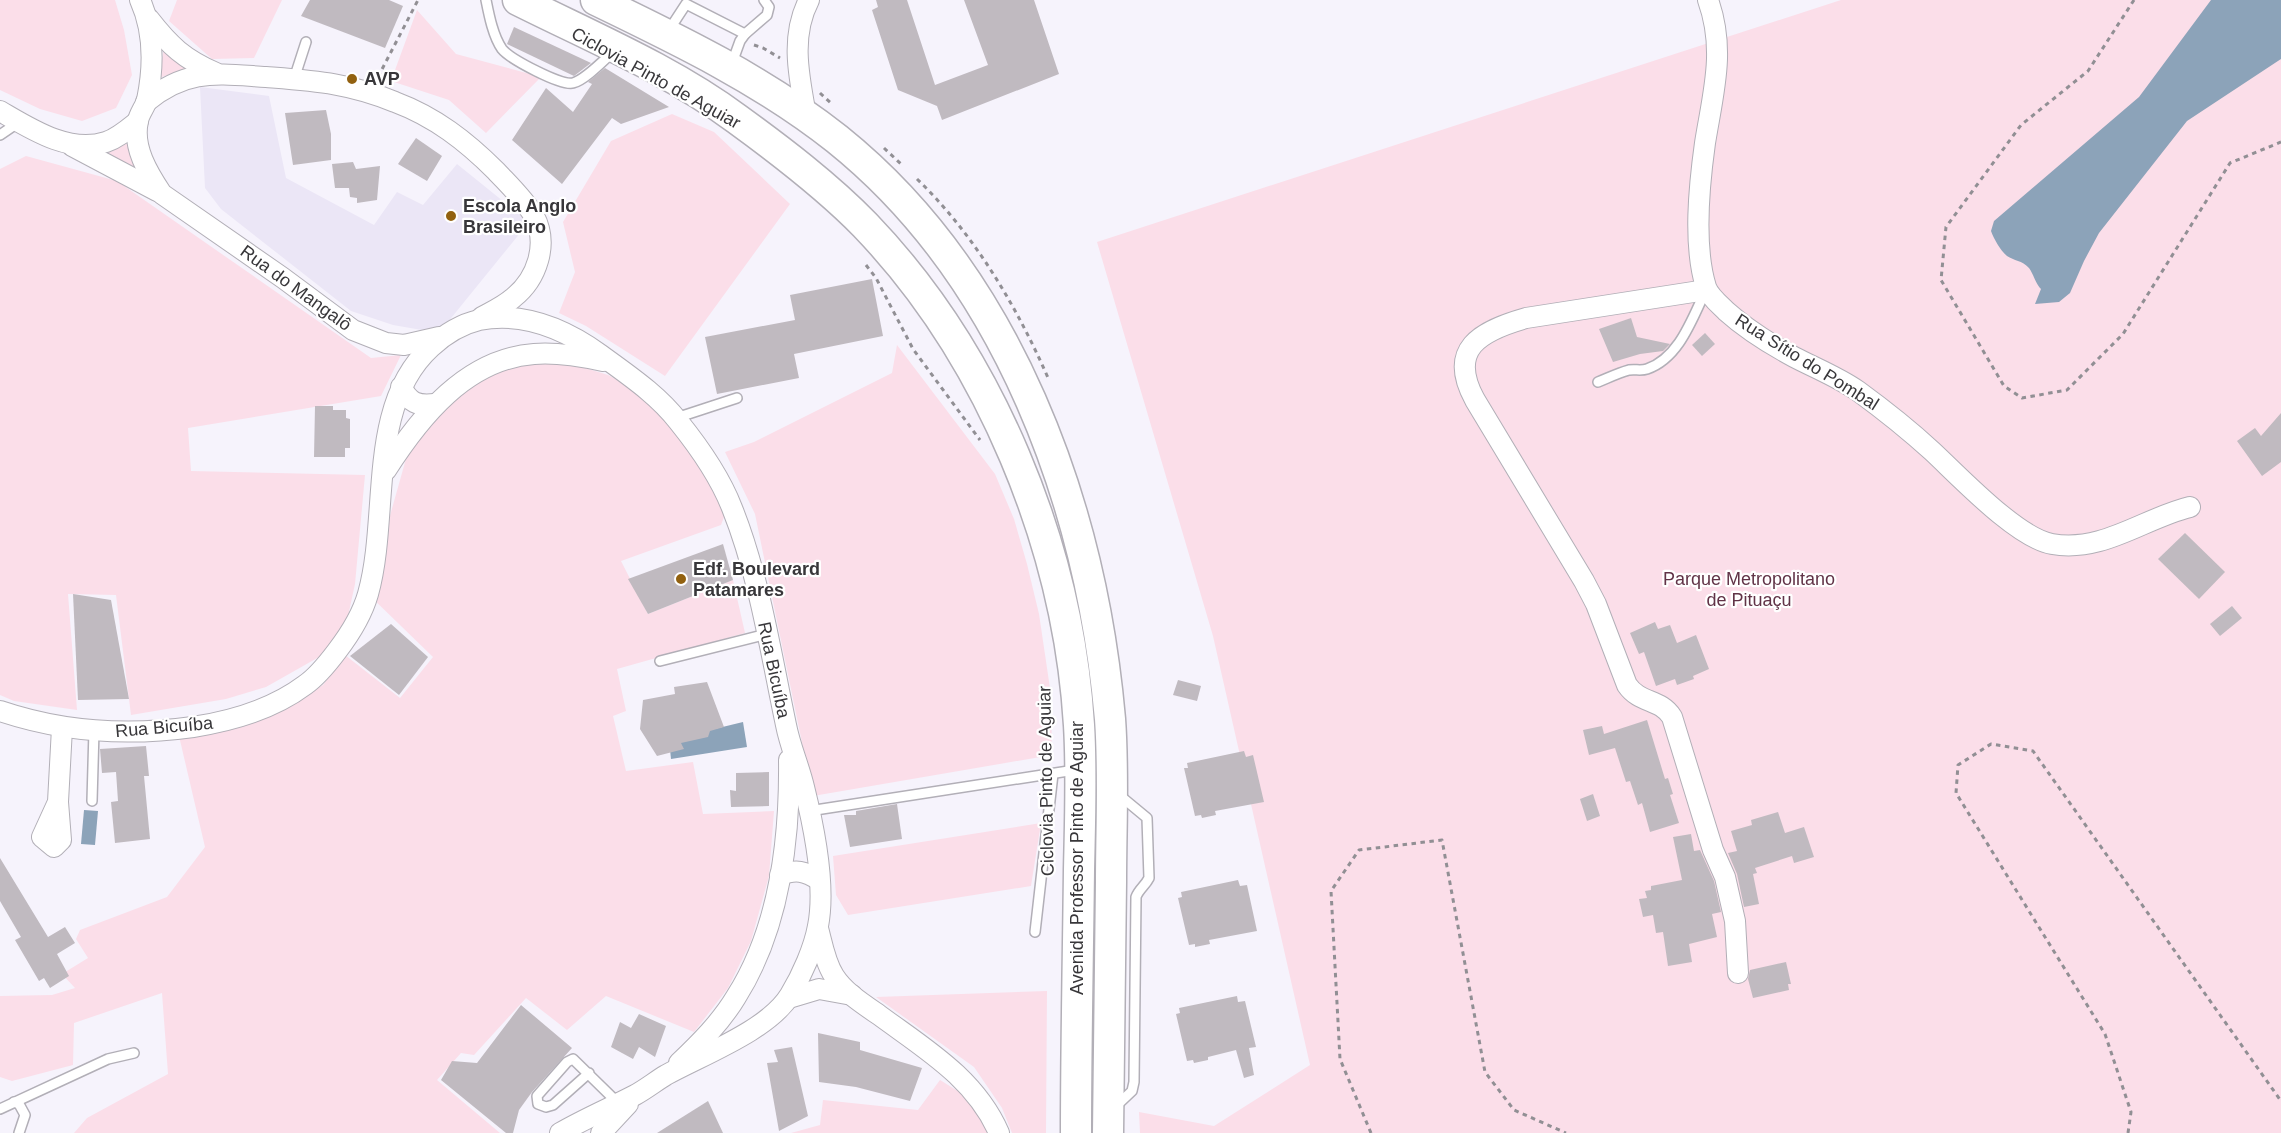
<svg xmlns="http://www.w3.org/2000/svg" width="2281" height="1133" font-family="Arial,sans-serif">
<style>
.built{fill:#ebe6f6}
.green{fill:#fbdee9}
.water{fill:#8ca3b9}
.building{fill:#c0bac0}
.lines{fill:none;stroke-linecap:round;stroke-linejoin:round}
.lane-casing{stroke:#b2afb7;stroke-width:12}
.street-casing{stroke:#b2afb7;stroke-width:22}
.primary-casing{stroke:#b2afb7;stroke-width:33}
.path{stroke:#918f94;stroke-width:3;stroke-dasharray:4.5 4.5;stroke-linecap:butt}
.lane{stroke:#fff;stroke-width:9}
.street{stroke:#fff;stroke-width:20}
.primary{stroke:#fff;stroke-width:30}
.poi-dot{fill:#926110;stroke:#fff;stroke-width:2}
.labels{text-anchor:middle;stroke-width:4.5;stroke-linejoin:round;paint-order:stroke}
.street-label{font-size:18px;fill:#38373a;stroke:#fff}
.poi-label{font-size:18px;font-weight:bold;fill:#38373a;stroke:#fff;text-anchor:start}
.park-label{font-size:18px;fill:#613347;stroke:#fff}
</style>
<rect width="100%" height="100%" fill="#f6f3fc"/>
<polygon class="built" points="200,87 269,96 286,178 374,225 397,192 423,205 457,164 529,222 439,333 393,325 351,311 221,209 205,188"/>
<g class="green">
<polygon points="0,0 115,0 124,30 132,75 116,108 82,121 40,109 0,90"/>
<polygon points="177,0 282,0 254,58 212,59 169,21"/>
<polygon points="1841,0 2281,0 2281,1133 1140,1133 1139,1112 1214,1126 1310,1065 1213,636 1097,242"/>
<polygon points="417,10 456,54 541,77 486,133 449,100 391,81"/>
<polygon points="164,48 188,68 159,78"/>
<polygon points="672,114 714,132 790,204 665,376 586,326 559,313 575,272 563,222 611,141"/>
<polygon points="132,141 134,167 106,154"/>
<polygon points="26,156 117,181 371,358 401,355 381,396 188,428 191,471 365,475 355,584 342,644 266,687 226,699 131,715 116,595 68,594 77,710 14,701 0,695 0,169"/>
<polygon points="897,345 995,474 1014,519 1027,564 1039,614 1051,695 1052,755 813,796 755,514 725,452 754,442 892,373"/>
<polygon points="521,362 569,363 608,375 673,407 730,501 721,525 621,561 648,614 733,580 745,633 617,669 626,711 613,716 626,771 693,762 703,814 774,811 769,876 751,941 728,988 694,1032 606,996 567,1030 526,998 474,1055 461,1053 437,1080 500,1133 74,1133 87,1118 168,1074 162,993 74,1023 73,1065 12,1081 0,1077 0,996 52,995 75,988 62,974 88,958 76,939 80,930 167,897 205,847 179,736 281,708 323,685 345,655 400,698 433,657 368,594 411,441 479,374"/>
<polygon points="1041,823 1031,886 848,915 836,895 833,856"/>
<polygon points="1047,991 1046,1133 1012,1133 1002,1108 974,1067 876,997"/>
<polygon points="940,1080 969,1098 990,1133 791,1133 820,1125 823,1100 918,1110"/>
</g>
<g class="water">
<path d="M2211 0H2281V59L2187 121 2099 233 2084 261 2070 293 2059 302 2035 304 2041 289C2035 283 2034 275 2029 268 2022 260 2014 261 2007 256 2000 250 1994 239 1991 231L1994 221 2139 97Z"/>
<polygon points="743,722 747,747 671,759 669,740"/>
<polygon points="84,810 98,811 95,845 81,844"/>
</g>
<g class="building">
<polygon points="310,0 389,0 403,6 385,48 301,16"/>
<polygon points="876,0 907,0 935,85 988,65 964,0 1034,0 1059,74 942,120 937,106 898,90 872,10 878,7"/>
<polygon points="514,27 591,63 574,76 507,44"/>
<polygon points="605,68 669,107 621,124 612,118 562,184 512,140 546,88 573,112 592,84 588,82"/>
<polygon points="326,110 331,134 331,160 293,165 285,113"/>
<polygon points="416,138 442,156 427,181 398,164"/>
<polygon points="353,162 356,169 380,166 377,200 357,203 357,198 350,197 349,188 335,188 332,164"/>
<polygon points="872,279 883,336 794,354 799,378 717,394 705,337 795,320 790,295"/>
<polygon points="1631,318 1637,337 1670,344 1663,351 1640,354 1613,362 1599,329"/>
<polygon points="1705,333 1715,344 1702,356 1692,345"/>
<polygon points="315,406 333,406 333,410 346,410 346,418 350,419 350,448 345,448 345,457 314,457"/>
<polygon points="2281,413 2281,462 2262,476 2237,441 2255,428 2261,436"/>
<polygon points="2185,533 2225,572 2199,599 2158,559"/>
<polygon points="723,544 733,580 648,614 628,579"/>
<polygon points="73,594 111,600 129,699 78,700"/>
<polygon points="2232,606 2242,618 2220,636 2210,624"/>
<polygon points="1655,622 1658,629 1670,625 1677,643 1696,635 1709,669 1693,676 1694,679 1677,685 1675,679 1656,686 1644,652 1639,654 1630,633"/>
<polygon points="391,624 428,657 399,695 350,656"/>
<polygon points="1178,680 1201,686 1197,701 1173,695"/>
<polygon points="707,682 724,727 710,731 708,737 681,743 684,749 657,756 640,729 643,700 675,694 674,687"/>
<polygon points="1647,720 1665,779 1668,778 1673,794 1670,795 1679,823 1650,832 1642,803 1638,805 1630,781 1626,782 1615,748 1589,755 1583,730 1602,726 1604,734"/>
<polygon points="146,746 149,776 144,776 150,839 115,843 111,802 118,801 116,772 102,773 100,749"/>
<polygon points="1244,751 1246,757 1253,755 1264,802 1215,811 1216,815 1202,818 1201,815 1195,816 1184,768 1188,768 1187,763"/>
<polygon points="769,772 769,806 731,807 730,790 736,791 736,773"/>
<polygon points="1593,794 1600,816 1587,821 1580,799"/>
<polygon points="897,804 902,839 850,847 844,815 856,815 856,811"/>
<polygon points="1778,812 1785,833 1804,827 1814,857 1794,863 1792,856 1755,868 1757,873 1753,874 1759,904 1744,907 1737,874 1728,853 1737,851 1731,831 1752,825 1751,820"/>
<polygon points="1691,834 1694,851 1700,850 1714,881 1721,912 1712,914 1717,937 1689,944 1692,962 1668,966 1663,932 1656,933 1653,915 1643,917 1639,899 1647,898 1645,891 1651,890 1651,886 1682,880 1673,837"/>
<polygon points="0,858 48,937 65,927 75,943 57,954 69,976 50,988 44,978 39,981 15,940 21,937 0,901"/>
<polygon points="1238,880 1240,886 1247,885 1257,931 1209,940 1210,944 1195,947 1195,944 1189,945 1178,898 1182,897 1181,892"/>
<polygon points="1786,962 1791,984 1788,984 1789,990 1753,998 1748,979 1750,970"/>
<polygon points="1237,996 1238,1002 1245,1001 1256,1047 1249,1048 1254,1075 1244,1078 1236,1050 1208,1057 1208,1060 1194,1063 1193,1060 1187,1061 1176,1014 1180,1013 1179,1008"/>
<polygon points="521,1005 572,1048 532,1092 519,1110 513,1133 506,1133 441,1080 452,1061 477,1063"/>
<polygon points="639,1014 666,1026 655,1057 639,1047 633,1059 611,1047 620,1022 631,1028"/>
<polygon points="818,1033 860,1042 860,1050 922,1068 910,1101 856,1087 819,1082"/>
<polygon points="792,1047 808,1116 779,1131 767,1063 778,1062 774,1050"/>
<polygon points="708,1101 723,1133 657,1133"/>
</g>
<g class="lines">
<g class="lane-casing">
<g id="lane">
<path d="M486 0C489 15 493 36 502 49 510 59 561 86 573 83 585 80 604 60 614 51"/>
<polyline points="669,30 686,4 745,34 740,41 732,63"/>
<polyline points="745,34 767,15 769,7 764,0"/>
<polyline points="294,79 306,42"/>
<polyline points="0,135 19,122"/>
<path d="M1598 382C1608 378 1618 373 1629 370 1635 369 1641 371 1647 369 1679 358 1692 319 1705 292"/>
<polyline points="676,418 737,398"/>
<polyline points="660,661 767,634"/>
<polyline points="92,801 94,730"/>
<polyline points="809,811 1075,770"/>
<polyline points="1035,932 1053,774"/>
<polyline points="589,1073 553,1105 546,1107 538,1104 537,1096 567,1062 573,1059 618,1103"/>
<polyline points="14,1102 19,1104 25,1115 19,1133"/>
<path d="M1114 1108 1132 1091 1134 1082 1136 897C1139 889 1145 886 1149 878L1147 818 1118 794"/>
<polyline points="0,1109 108,1059 134,1053"/>
</g>
</g>
<g class="street-casing">
<g id="street">
<path d="M140 0C154 31 154 66 147 100 145 107 139 114 138 121 132 147 148 173 162 194L283 278 353 330 386 343 404 345 439 337"/>
<path d="M1708 0C1726 50 1713 93 1705 143 1699 186 1693 245 1706 287 1709 296 1720 305 1726 311 1746 329 1770 344 1794 357 1815 368 1838 377 1858 391 1884 410 1908 429 1932 451 1959 476 2017 538 2052 544 2103 553 2144 518 2190 507"/>
<path d="M149 19C170 46 184 59 216 73"/>
<path d="M146 102C187 68 217 74 266 77 315 81 349 83 395 102 435 117 466 141 496 171 509 185 525 200 534 216 549 244 537 279 513 298 504 306 493 311 482 317"/>
<path d="M0 111C31 129 69 154 106 142 118 138 128 129 138 121"/>
<path d="M806 115C799 77 790 36 809 0"/>
<polyline points="72,146 157,191"/>
<path d="M1706 290 1526 318C1480 331 1447 349 1475 400L1584 581 1596 604 1627 685C1640 704 1660 698 1672 717L1713 850 1725 877 1735 921 1738 973"/>
<path d="M401 387C410 403 417 406 435 404"/>
<path d="M386 470C420 417 466 359 534 354 557 352 580 356 603 361"/>
<path d="M0 711C62 732 128 736 193 727 232 721 273 709 305 685 318 676 328 663 337 651 350 634 362 615 368 594 390 516 366 406 431 347 444 335 462 324 479 320 524 311 565 329 601 355 628 375 657 394 678 421 699 447 720 477 732 508 759 575 771 654 786 725 790 746 799 766 804 787 814 827 826 885 818 926 814 948 802 975 790 995 769 1030 702 1055 666 1075 656 1081 646 1089 635 1095 610 1108 584 1119 560 1133"/>
<polyline points="58,802 42,837 54,847 61,840 58,802 62,728"/>
<path d="M780 875C796 869 805 871 819 880"/>
<path d="M818 928C822 943 825 962 834 976 844 992 863 1004 879 1015 925 1049 975 1078 999 1133"/>
<polyline points="789,998 819,989 852,995"/>
<path d="M679 1063C700 1043 721 1022 736 997 780 928 790 840 789 760"/>
<polyline points="601,1133 628,1104"/>
</g>
</g>
<g class="primary-casing">
<g id="primary">
<path d="M518 0C592 37 671 70 737 119 781 151 827 186 865 225 990 355 1068 545 1079 725 1082 773 1080 821 1079 870 1078 958 1076 1045 1076 1133"/>
<path d="M596 0C679 40 764 81 837 139 1009 277 1091 505 1110 719 1114 773 1111 828 1111 882 1110 966 1109 1049 1108 1133"/>
</g>
</g>
<g class="path">
<polyline points="2134,0 2088,71 2021,125 1946,227 1941,280 2004,386 2022,398 2067,390 2123,334 2230,163 2281,142"/>
<polyline points="754,45 763,48 780,58"/>
<polyline points="378,77 418,0"/>
<polyline points="820,93 833,105"/>
<polyline points="884,148 901,164"/>
<path d="M917 179C975 235 1017 307 1049 380"/>
<polyline points="866,265 876,278 913,349 980,440"/>
<polyline points="1371,1133 1340,1059 1331,891 1359,850 1442,840 1485,1072 1514,1110 1566,1133"/>
<polyline points="2128,1133 2131,1112 2105,1034 1956,793 1958,765 1991,744 2033,751 2281,1101"/>
</g>
<use href="#lane" class="lane"/>
<use href="#street" class="street"/>
<use href="#primary" class="primary"/>
</g>
<g class="poi-dot">
<circle cx="352" cy="79" r="6"/>
<circle cx="451" cy="216" r="6"/>
<circle cx="681" cy="579" r="6"/>
</g>
<g class="labels">
<g class="street-label">
<text transform="translate(656 78) rotate(29)" y="6">Ciclovia Pinto de Aguiar</text>
<text transform="translate(296 288) rotate(36)" y="6">Rua do Mangalô</text>
<text transform="translate(1807 362) rotate(32)" y="6">Rua Sítio do Pombal</text>
<text transform="translate(774 670) rotate(78)" y="6">Rua Bicuíba</text>
<text transform="translate(164 727) rotate(-5)" y="6">Rua Bicuíba</text>
<text transform="translate(1046 781) rotate(-91)" y="6">Ciclovia Pinto de Aguiar</text>
<text transform="translate(1077 858) rotate(-90)" y="6">Avenida Professor Pinto de Aguiar</text>
</g>
<g class="poi-label">
<text x="364" y="85">AVP</text>
<text x="463" y="212">Escola Anglo<tspan x="463" dy="21">Brasileiro</tspan></text>
<text x="693" y="575">Edf. Boulevard<tspan x="693" dy="21">Patamares</tspan></text>
</g>
<g class="park-label">
<text x="1749" y="585">Parque Metropolitano<tspan x="1749" dy="21">de Pituaçu</tspan></text>
</g>
</g>
</svg>
